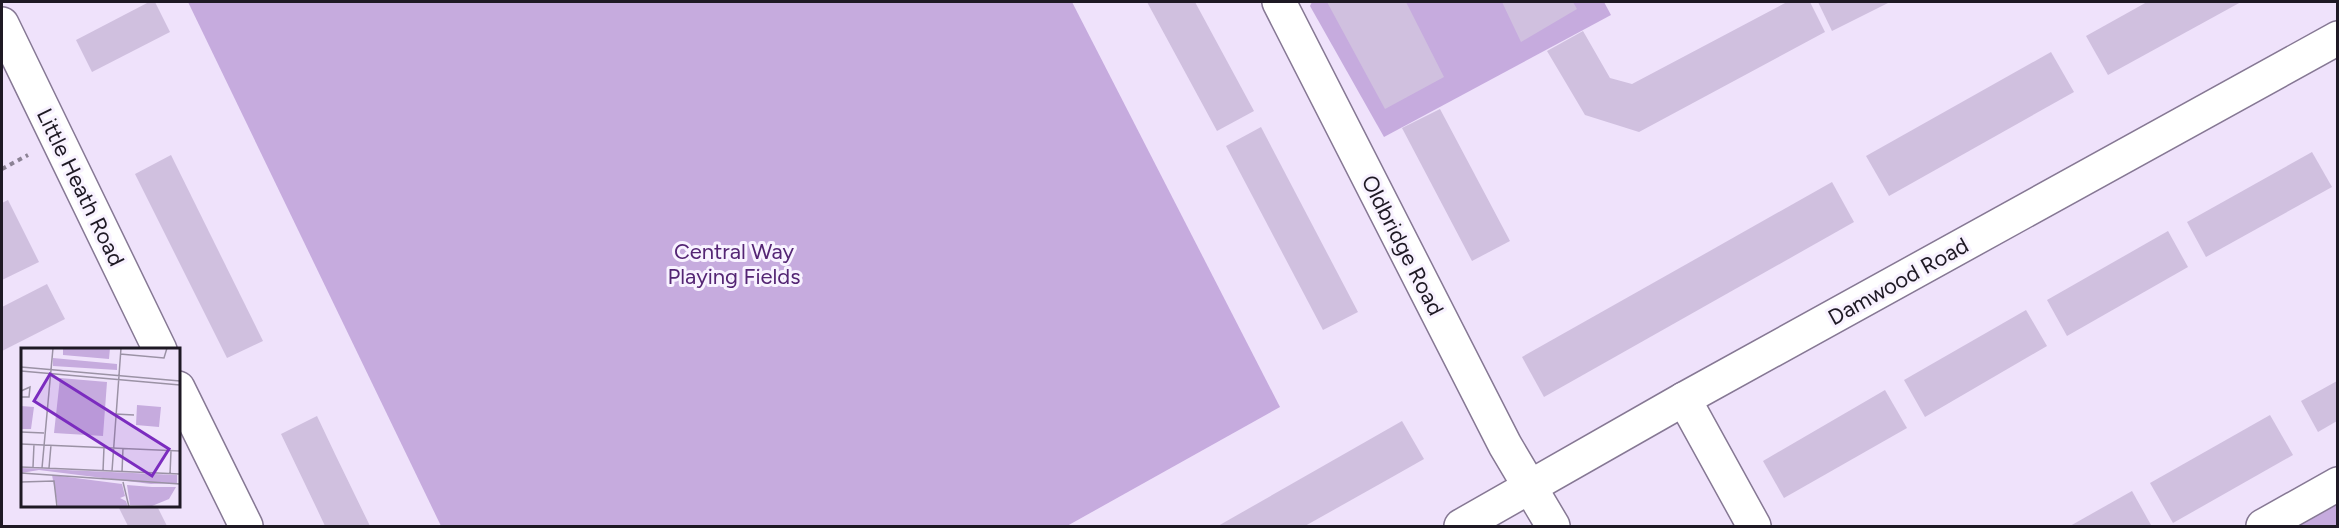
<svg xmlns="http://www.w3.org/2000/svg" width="2339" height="528" font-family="Figtree,sans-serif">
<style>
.green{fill:#c6abde}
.building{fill:#d0c0df}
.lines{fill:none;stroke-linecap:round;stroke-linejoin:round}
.minor-casing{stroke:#867894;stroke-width:36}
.path{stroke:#8b8294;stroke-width:4;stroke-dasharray:4.5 4.5;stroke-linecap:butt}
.minor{stroke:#fff;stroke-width:33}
.labels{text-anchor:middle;stroke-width:6;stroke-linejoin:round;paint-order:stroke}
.street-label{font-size:22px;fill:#1e1924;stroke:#f8f2ff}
.park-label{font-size:22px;fill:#542574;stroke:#f8f2ff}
.inset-road{fill:none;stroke:#9b92a5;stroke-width:1.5}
.view{fill:#7b2cbf;fill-opacity:0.15;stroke:#7b2cbf;stroke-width:3}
.inset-edge{fill:none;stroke:#1e1924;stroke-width:3}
</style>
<rect width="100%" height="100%" fill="#efe2fb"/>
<g class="green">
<polygon points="188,2 1072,2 1280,407 1067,526 441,526"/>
<polygon points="1312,2 1604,2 1611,15 1384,137 1310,6"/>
<polygon points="2337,504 2337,526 2298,526"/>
</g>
<g class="building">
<polygon points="149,2 155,2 170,32 92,72 76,40"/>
<polygon points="1147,2 1195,2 1254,111 1217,131"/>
<polygon points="1327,2 1406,2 1444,77 1385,109"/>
<polygon points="1502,2 1573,2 1577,9 1521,42"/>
<polygon points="1787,2 1810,2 1825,32 1639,132 1585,115 1547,51 1583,31 1610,78 1632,84"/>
<polygon points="1818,2 1890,2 1832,31"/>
<polygon points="2147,2 2241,2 2108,75 2086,36"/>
<polygon points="2051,52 2074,92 1889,196 1866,156"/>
<polygon points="1440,109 1510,241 1472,261 1402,128"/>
<polygon points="1261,127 1358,312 1323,330 1226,146"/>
<polygon points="2312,152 2332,187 2206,257 2187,222"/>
<polygon points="171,155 263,341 227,358 135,174"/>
<polygon points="1832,182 1854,222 1544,397 1522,357"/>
<polygon points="8,200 39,262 2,280 2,203"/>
<polygon points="2168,231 2188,267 2067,336 2047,300"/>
<polygon points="47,284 65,319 2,351 2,307"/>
<polygon points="2026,310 2047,346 1925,417 1904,380"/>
<polygon points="2337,381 2337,421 2318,432 2301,401"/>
<polygon points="1885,390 1907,428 1784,498 1763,461"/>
<polygon points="2270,415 2293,455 2173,523 2150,483"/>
<polygon points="317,416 335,454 370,526 325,526 317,509 281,434"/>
<polygon points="1402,421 1424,459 1394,476 1305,526 1218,526"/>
<polygon points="2132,491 2151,525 2148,526 2070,526"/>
<polygon points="118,506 157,506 167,526 128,526"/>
</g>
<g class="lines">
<g class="minor-casing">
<g id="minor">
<polyline points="1279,2 1505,445 1553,526"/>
<polyline points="2,24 160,350"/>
<polyline points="178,388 246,526"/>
<polyline points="1684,399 1754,526"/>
<polyline points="1461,526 1684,399 2338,38"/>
<polyline points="2263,526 2338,484"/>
</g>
</g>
<polyline class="path" points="2,169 28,155"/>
<use href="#minor" class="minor"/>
</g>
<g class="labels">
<g class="street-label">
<text transform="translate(81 187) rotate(64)" y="8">Little Heath Road</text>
<text transform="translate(1403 245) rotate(63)" y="8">Oldbridge Road</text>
<text transform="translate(1898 281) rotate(-29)" y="8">Damwood Road</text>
</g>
<g class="park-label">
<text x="734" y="259">Central Way<tspan x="734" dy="25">Playing Fields</tspan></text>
</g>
</g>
<g transform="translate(21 348)">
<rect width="159" height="159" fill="#efe2fb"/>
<path d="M42 0H89L88 11 42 7ZM32 10 96 16V22L32 18ZM39 30 86 34 82 88 33 85ZM116 57 140 59 138 79 115 77ZM0 58 13 59 10 81H0ZM0 120 156 127V135L130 136 18 122 0 125ZM31 127 101 136 104 148 99 150 105 153 107 159H37ZM106 137 131 139H155L148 151 131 158 109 157Z" fill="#c6abde"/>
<path class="inset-road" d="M99 6 143 10 146 0M0 19 159 33M0 23 159 37M0 43 9 39 8 49H0M94 66 113 67M0 84 23 85M0 96 159 103M0 119 159 126M12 119 13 96M21 120 32 0M28 120 30 97M82 123 83 99M91 123 100 0M101 124 102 100M0 125 159 136M149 126 150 103M0 134 33 133 36 159M102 134 108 159"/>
<path class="view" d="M29 26 148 101 131 128 13 53Z"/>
<rect width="159" height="159" class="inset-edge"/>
</g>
<rect width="2339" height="528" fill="none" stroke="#1e1924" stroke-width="6"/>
</svg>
